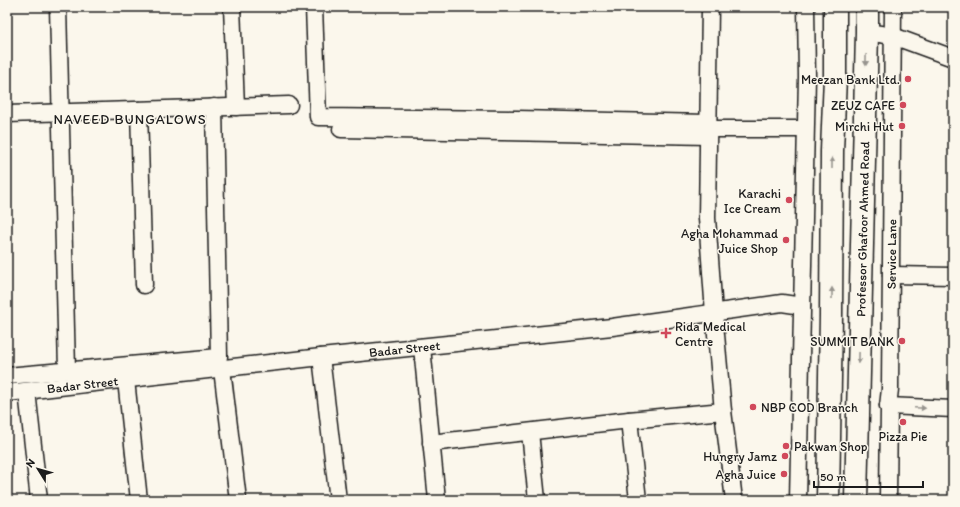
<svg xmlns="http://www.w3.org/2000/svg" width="960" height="507" font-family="Itim,sans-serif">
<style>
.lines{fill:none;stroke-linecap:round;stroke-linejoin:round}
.street-casing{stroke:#1c1c1c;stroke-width:19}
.primary-casing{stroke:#1c1c1c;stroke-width:25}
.street{stroke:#fbf7ec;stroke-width:16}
.primary{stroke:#fbf7ec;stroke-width:22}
.oneway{fill:#97948e}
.poi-dot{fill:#d1495b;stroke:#fbf7ec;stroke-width:1.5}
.labels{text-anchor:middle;stroke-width:3;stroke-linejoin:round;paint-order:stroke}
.poi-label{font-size:13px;fill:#1c1c1c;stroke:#fbf7ec;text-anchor:end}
.street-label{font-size:13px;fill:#1c1c1c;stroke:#fbf7ec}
.neighbourhood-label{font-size:14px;letter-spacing:1px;fill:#1c1c1c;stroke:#fbf7ec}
</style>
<rect width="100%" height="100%" fill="#fbf7ec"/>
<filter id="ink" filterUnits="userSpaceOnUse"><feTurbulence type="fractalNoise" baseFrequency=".025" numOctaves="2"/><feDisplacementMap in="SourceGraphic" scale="8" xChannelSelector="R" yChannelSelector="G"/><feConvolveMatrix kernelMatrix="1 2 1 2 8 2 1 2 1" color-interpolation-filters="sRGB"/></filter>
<g filter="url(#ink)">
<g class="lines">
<g class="street-casing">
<g id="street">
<polyline points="58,7 67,370"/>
<polyline points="232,7 236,107"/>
<polyline points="314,7 318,117 517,119 708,123"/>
<polyline points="710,7 707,218 714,313 723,411 734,500"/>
<polyline points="867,32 893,36 953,58"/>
<polyline points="139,110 144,285"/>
<polyline points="7,114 289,105"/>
<polyline points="341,129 708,136"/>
<polyline points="708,129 805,129"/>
<polyline points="891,275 953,276"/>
<polyline points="422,347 437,500"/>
<polyline points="321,357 338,500"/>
<polyline points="222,369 238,500"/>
<polyline points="7,376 219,357 214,107"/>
<polyline points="126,380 139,500"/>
<polyline points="27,391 39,500"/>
<path id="s1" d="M7 393 321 357 612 327 782 303 802 306"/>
<polyline points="888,406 953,409"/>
<polyline points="629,420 638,500"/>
<polyline points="530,432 537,500"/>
<polyline points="431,443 629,420 723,411"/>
<polyline points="798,500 807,77 806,7"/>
<path id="s2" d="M888 500 889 406H888L890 389 893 7"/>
</g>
</g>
<g class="primary-casing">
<g id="primary">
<polyline points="828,500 831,315 832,151 835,77 835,7"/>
<path id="s3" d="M856 500 867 32V7"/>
</g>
</g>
<use href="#street" class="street"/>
<use href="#primary" class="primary"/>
</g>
<defs><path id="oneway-solid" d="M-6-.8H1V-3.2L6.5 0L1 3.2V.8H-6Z"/></defs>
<g class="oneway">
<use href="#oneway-solid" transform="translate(866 60) rotate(91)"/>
<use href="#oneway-solid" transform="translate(832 163) rotate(-90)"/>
<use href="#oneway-solid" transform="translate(832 293) rotate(-90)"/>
<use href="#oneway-solid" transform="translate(859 358) rotate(91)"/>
<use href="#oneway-solid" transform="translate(920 408) rotate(3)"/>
</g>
</g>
<g class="poi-dot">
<circle cx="908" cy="79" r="4"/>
<circle cx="903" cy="105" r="4"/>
<circle cx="902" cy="126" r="4"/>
<circle cx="789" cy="200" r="4"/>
<circle cx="786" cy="240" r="4"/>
<path d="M664 327h4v4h4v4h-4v4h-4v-4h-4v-4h4z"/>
<circle cx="902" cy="341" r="4"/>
<circle cx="753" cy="407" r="4"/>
<circle cx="903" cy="422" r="4"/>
<circle cx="786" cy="446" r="4"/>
<circle cx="785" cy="456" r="4"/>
<circle cx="784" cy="474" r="4"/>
</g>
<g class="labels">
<g class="poi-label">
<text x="900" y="84">Meezan Bank Ltd.</text>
<text x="895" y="110">ZEUZ CAFE</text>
<text x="894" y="131">Mirchi Hut</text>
<text x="781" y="198">Karachi<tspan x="781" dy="15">Ice Cream</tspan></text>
<text x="778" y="238">Agha Mohammad<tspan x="778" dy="15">Juice Shop</tspan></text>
<text x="675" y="331" text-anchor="start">Rida Medical<tspan x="675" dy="15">Centre</tspan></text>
<text x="894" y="346">SUMMIT BANK</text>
<text x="761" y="412" text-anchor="start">NBP COD Branch</text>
<text x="903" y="441" text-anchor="middle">Pizza Pie</text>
<text x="794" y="451" text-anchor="start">Pakwan Shop</text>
<text x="777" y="461">Hungry Jamz</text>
<text x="776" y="479">Agha Juice</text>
</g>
<g class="street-label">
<text dy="5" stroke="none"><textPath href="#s3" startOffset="271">Professor Ghafoor Ahmed Road</textPath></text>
<text dy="5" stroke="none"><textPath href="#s2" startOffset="247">Service Lane</textPath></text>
<text dy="5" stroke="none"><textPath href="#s1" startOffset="400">Badar Street</textPath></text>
<text dy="5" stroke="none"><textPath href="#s1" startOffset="76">Badar Street</textPath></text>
</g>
<g class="neighbourhood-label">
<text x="130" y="124">NAVEED BUNGALOWS</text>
</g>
</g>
<rect width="960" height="507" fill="none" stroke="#fbf7ec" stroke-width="24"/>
<rect x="12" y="12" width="936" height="483" fill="none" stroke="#1c1c1c" stroke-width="1.5" filter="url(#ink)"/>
<g transform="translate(38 469) rotate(307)" stroke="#fbf7ec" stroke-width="3" paint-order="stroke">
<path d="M0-3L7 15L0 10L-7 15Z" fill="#1c1c1c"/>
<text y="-6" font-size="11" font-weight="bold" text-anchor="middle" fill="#1c1c1c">N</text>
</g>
<path d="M814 481v6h109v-6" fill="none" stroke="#1c1c1c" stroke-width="2"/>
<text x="820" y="481" font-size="12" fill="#1c1c1c" stroke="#fbf7ec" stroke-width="3" paint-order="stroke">50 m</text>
</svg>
